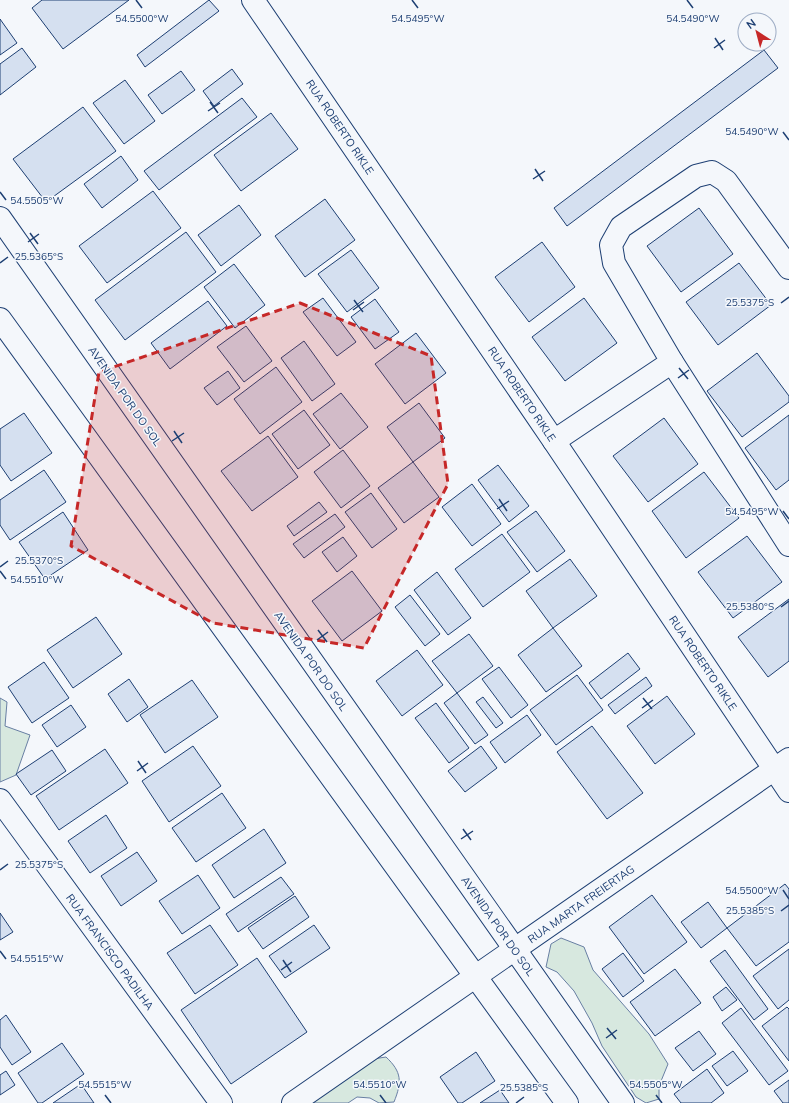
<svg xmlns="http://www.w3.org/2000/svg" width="789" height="1103" font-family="Mulish,sans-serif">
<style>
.green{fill:#d7e8df;stroke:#687fa3}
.building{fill:#d5e0f0;stroke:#1d3f73}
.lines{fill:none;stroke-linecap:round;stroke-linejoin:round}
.street-casing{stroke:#1d3f73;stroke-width:24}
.secondary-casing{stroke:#1d3f73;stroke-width:24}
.street{stroke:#f4f7fb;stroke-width:22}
.secondary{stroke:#f4f7fb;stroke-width:22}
.marked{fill:#c62828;fill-opacity:0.2;stroke:#c62828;stroke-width:3;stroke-dasharray:8 5;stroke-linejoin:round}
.ticks{fill:none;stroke:#1d3f73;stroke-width:1.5}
.labels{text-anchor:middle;stroke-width:3;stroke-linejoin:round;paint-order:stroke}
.street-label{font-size:11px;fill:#1d3f73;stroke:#f4f7fb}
.ticks-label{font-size:10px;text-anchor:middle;fill:#1d3f73;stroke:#f4f7fb;stroke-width:3;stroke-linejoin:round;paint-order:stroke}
</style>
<rect width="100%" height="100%" fill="#f4f7fb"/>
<g class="green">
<polygon points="0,698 7,702 5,726 30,735 16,775 0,782"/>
<polygon points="561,938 584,947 593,970 649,1034 668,1064 659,1086 659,1099 646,1103 636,1097 602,1046 592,1023 574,991 557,972 546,967 551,944"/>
<path d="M386 1057C402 1072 402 1082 394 1102L379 1103 370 1098 357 1097 348 1103H308L360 1061Z"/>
</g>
<g class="building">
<polygon points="42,0 129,0 63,49 32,8"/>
<polygon points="209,0 219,11 145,67 137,55"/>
<polygon points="0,19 17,43 0,55"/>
<polygon points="22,48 36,67 0,95 0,64"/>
<polygon points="764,50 778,68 567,226 554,208"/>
<polygon points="232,69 243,84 214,106 203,91"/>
<polygon points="181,71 195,90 162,114 148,95"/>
<polygon points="125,80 155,121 124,144 93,103"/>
<polygon points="242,98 257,117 159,190 144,171"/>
<polygon points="83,107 116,151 46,202 13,159"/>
<polygon points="271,113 298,149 241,191 214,155"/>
<polygon points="121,156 138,180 102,208 84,184"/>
<polygon points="153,191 181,228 107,283 79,246"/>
<polygon points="325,199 355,240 305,277 275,236"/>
<polygon points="239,205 261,235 221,266 198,235"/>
<polygon points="699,208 733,254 681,292 647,246"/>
<polygon points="186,232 216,272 125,340 95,300"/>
<polygon points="542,242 575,287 529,322 495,277"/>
<polygon points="351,250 379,288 347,312 318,274"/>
<polygon points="739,263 771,305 718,345 686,302"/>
<polygon points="234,264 265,305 235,328 204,287"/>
<polygon points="323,298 356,342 337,356 303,312"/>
<polygon points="584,298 617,343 565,381 532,337"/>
<polygon points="375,299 399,332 375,349 351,317"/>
<polygon points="208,301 227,326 170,369 151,343"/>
<polygon points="246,326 272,361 244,382 217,347"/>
<polygon points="416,333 446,373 405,404 375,364"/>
<polygon points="304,341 335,384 312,401 281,358"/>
<polygon points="757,353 789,396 789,402 742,437 707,391"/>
<polygon points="276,367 302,402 260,434 234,399"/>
<polygon points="228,371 240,388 217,405 204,388"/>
<polygon points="341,393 368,427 340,449 313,414"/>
<polygon points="419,403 445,438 413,462 387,427"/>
<polygon points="304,410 330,445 298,469 272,434"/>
<polygon points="24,413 52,453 11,481 0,465 0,429"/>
<polygon points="789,415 789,480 776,490 745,448"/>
<polygon points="664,418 698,464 648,502 613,456"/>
<polygon points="268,436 298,477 252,511 221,471"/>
<polygon points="343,450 370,486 341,508 314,472"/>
<polygon points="413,462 439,497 404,523 378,488"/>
<polygon points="498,465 529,506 509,522 478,480"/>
<polygon points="44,470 66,502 10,540 0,525 0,500"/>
<polygon points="704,472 739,518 686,558 652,511"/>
<polygon points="472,484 501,524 472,546 442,507"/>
<polygon points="371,493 397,529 372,548 345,512"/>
<polygon points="319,502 327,512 294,536 287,526"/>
<polygon points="536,511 565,551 537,572 507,532"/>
<polygon points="63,512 88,550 45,579 19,542"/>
<polygon points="335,514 345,527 304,558 293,544"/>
<polygon points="502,534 530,572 483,607 455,569"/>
<polygon points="747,536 782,582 733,618 698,572"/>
<polygon points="343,537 357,556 337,572 322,552"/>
<polygon points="570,559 597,596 553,628 526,591"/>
<polygon points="352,571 382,611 342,641 312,601"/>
<polygon points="437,572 471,618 448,635 414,590"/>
<polygon points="410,595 440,634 425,646 395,607"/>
<polygon points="789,599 789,661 768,677 738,637"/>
<polygon points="96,617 122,654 73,688 47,650"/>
<polygon points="553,628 582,666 546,692 518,655"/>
<polygon points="469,634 493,666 457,693 432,661"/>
<polygon points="417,650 443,685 402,716 376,681"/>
<polygon points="628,653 640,669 601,699 589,683"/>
<polygon points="44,662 69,698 32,723 8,687"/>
<polygon points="499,667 528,705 511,718 482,679"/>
<polygon points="577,675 603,710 556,745 530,710"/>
<polygon points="646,677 652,686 615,714 608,705"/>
<polygon points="129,679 148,707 127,722 108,694"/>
<polygon points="192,680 218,717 165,753 140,715"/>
<polygon points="457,693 488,735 475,744 444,703"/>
<polygon points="667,696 695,734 655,764 627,726"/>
<polygon points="483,697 503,723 496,728 476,702"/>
<polygon points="436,703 469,748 449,763 415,718"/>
<polygon points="71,705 86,727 57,747 42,725"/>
<polygon points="527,715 541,735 505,763 490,742"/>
<polygon points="592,726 643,793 607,819 557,752"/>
<polygon points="193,746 221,786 169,822 142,781"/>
<polygon points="481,746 497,768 465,792 448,771"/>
<polygon points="105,749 128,783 59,830 36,796"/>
<polygon points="52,750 66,771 31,795 16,774"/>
<polygon points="222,793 246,828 196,862 172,828"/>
<polygon points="106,815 127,848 90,873 68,841"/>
<polygon points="264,829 286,863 234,898 212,865"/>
<polygon points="137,852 157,881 121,906 101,876"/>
<polygon points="198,875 220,908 182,934 159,901"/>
<polygon points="281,877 294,894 238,932 226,914"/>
<polygon points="785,884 789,889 789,942 756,966 727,928"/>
<polygon points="652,895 687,942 644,974 609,927"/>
<polygon points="295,896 309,917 263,949 248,928"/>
<polygon points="708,902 727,928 701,948 681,922"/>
<polygon points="0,913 13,932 0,940"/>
<polygon points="210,925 238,965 195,994 167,953"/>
<polygon points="314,925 330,948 285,978 269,956"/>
<polygon points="789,949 789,1000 778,1009 753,976"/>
<polygon points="725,950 768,1009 754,1020 710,961"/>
<polygon points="623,953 644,981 623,997 602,969"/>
<polygon points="257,958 307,1032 231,1084 181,1010"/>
<polygon points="675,969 701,1003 655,1036 630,1002"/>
<polygon points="726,987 737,1000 722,1011 713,997"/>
<polygon points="787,1007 789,1009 789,1061 762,1026"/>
<polygon points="741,1008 788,1071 769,1085 722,1023"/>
<polygon points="6,1015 31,1052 12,1065 0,1047 0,1020"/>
<polygon points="699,1031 716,1054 693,1071 675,1048"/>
<polygon points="62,1043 84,1074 42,1103 38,1103 18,1073"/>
<polygon points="733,1051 748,1071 727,1086 712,1066"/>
<polygon points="476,1052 495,1081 462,1103 458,1103 440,1077"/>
<polygon points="707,1069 724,1093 711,1103 681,1103 674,1094"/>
<polygon points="6,1071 15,1085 0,1095 0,1075"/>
<polygon points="789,1080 789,1103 783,1103 774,1091"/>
<polygon points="81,1084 94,1103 53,1103"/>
<polygon points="500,1090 509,1103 480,1103"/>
</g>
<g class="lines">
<g class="street-casing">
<g id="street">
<polyline points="253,0 554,441 789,791"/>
<polyline points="672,362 789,545"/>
<polyline points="554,441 672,362 614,263 611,245 621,227 696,176 712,172 726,181 789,268"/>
<polyline points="0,800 221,1103"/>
<polyline points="293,1103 789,759"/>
</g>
</g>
<g class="secondary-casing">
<g id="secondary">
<polyline points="0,218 623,1103"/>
<polyline points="0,319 567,1103"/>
</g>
</g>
<use href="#street" class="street"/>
<use href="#secondary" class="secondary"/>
</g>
<path class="marked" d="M300 303 431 356 448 484 364 648 213 623 71 546 99 372Z"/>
<path class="ticks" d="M136 0 142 8M412 0 418 8M687 0 693 8M715 38 723 50M714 48 725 40M210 102 218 113M208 111 220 103M783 132 789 140M535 169 543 181M533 179 545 171M0 192 6 200M30 233 38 244M28 242 39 234M0 263 8 257M354 300 363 312M781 303 789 297M353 310 364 302M679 368 688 379M678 378 689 370M174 431 182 443M172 441 184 433M499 499 507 511M497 509 509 501M783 511 789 519M0 567 8 561M0 571 6 579M781 607 789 601M318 630 327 642M317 640 328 632M643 698 652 709M642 708 653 700M138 761 146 773M137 771 148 763M463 829 471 840M461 839 473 831M0 870 8 864M783 890 789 899M781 911 789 905M0 951 6 959M283 960 291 972M281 970 292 962M607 1028 616 1039M606 1038 617 1030M105 1095 111 1103M380 1095 386 1103M656 1095 662 1103M516 1103 524 1097"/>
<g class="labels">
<g class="street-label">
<text transform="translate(340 127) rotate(56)" y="4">RUA ROBERTO RIKLE</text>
<text transform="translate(522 394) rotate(56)" y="4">RUA ROBERTO RIKLE</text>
<text transform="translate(125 396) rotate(55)" y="4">AVENIDA POR DO SOL</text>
<text transform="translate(311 661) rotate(55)" y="4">AVENIDA POR DO SOL</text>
<text transform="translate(703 663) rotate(56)" y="4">RUA ROBERTO RIKLE</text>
<text transform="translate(581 904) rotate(-35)" y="4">RUA MARTA FREIERTAG</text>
<text transform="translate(498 926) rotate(55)" y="4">AVENIDA POR DO SOL</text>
<text transform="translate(110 952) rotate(54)" y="4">RUA FRANCISCO PADILHA</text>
</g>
</g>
<g class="ticks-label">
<text x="142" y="22">54.5500°W</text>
<text x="418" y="22">54.5495°W</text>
<text x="693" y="22">54.5490°W</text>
<text x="752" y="135">54.5490°W</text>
<text x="37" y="204">54.5505°W</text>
<text x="39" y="260">25.5365°S</text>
<text x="750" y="306">25.5375°S</text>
<text x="752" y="515">54.5495°W</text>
<text x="39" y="564">25.5370°S</text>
<text x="37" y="583">54.5510°W</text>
<text x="750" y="610">25.5380°S</text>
<text x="39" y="868">25.5375°S</text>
<text x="752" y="894">54.5500°W</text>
<text x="750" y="914">25.5385°S</text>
<text x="37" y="962">54.5515°W</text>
<text x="105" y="1088">54.5515°W</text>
<text x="380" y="1088">54.5510°W</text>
<text x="656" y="1088">54.5505°W</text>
<text x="524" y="1091">25.5385°S</text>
</g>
<g transform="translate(757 32) rotate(324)"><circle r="19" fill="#f4f7fb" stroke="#9eadc5"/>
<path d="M0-3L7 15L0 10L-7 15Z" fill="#c62828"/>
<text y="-6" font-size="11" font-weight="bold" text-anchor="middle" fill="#1d3f73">N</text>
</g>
</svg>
